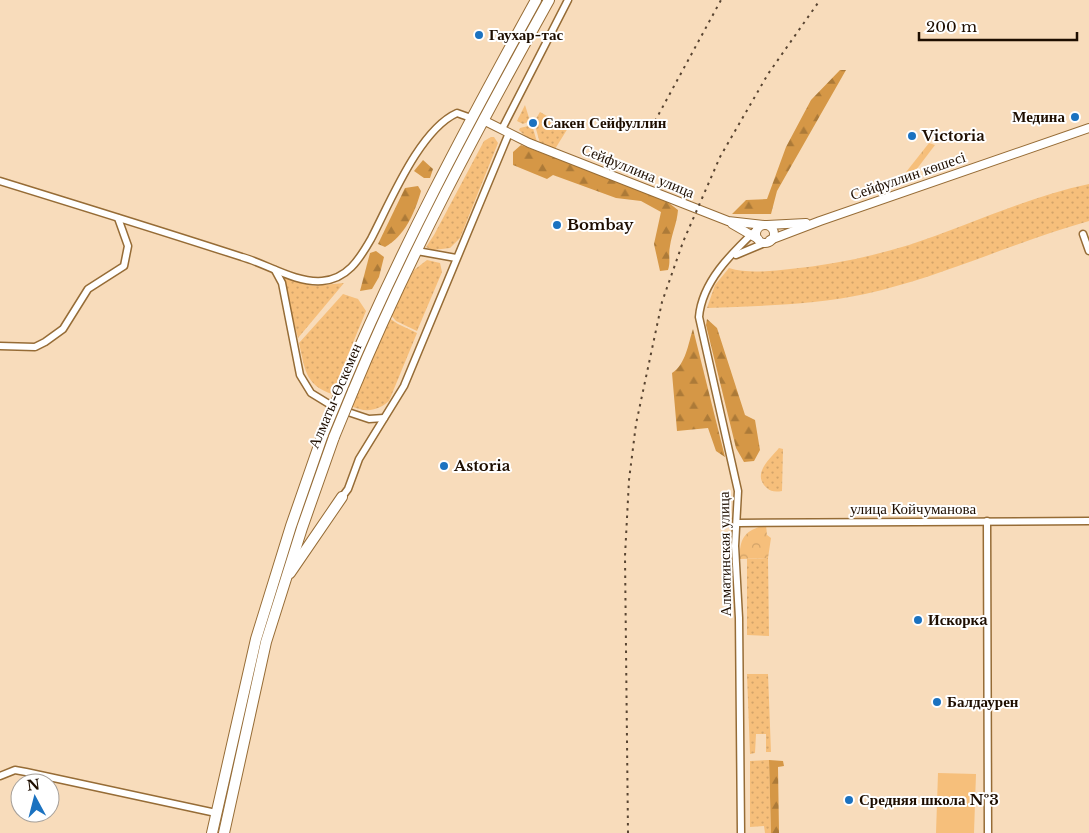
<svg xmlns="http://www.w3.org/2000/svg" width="1089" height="833" font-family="'Libre Baskerville',serif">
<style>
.grass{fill:url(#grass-dots)}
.forest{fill:url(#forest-firs)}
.park{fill:url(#park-crowns)}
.pitch{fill:#f6bf7b}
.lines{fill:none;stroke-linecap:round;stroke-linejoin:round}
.minor-casing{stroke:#966c36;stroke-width:9}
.major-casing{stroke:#966c36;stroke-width:10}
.highway-casing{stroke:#966c36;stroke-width:12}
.minor{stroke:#fff;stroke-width:6}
.major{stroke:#fff;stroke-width:8}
.highway{stroke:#fff;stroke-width:10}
.rail{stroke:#584431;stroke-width:2;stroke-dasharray:2.5 5;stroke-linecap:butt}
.highway-bridge-casing{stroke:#966c36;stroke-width:12;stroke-linecap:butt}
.highway-bridge{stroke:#fff;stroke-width:10}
.poi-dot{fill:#1b72c0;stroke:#fff;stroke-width:2}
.labels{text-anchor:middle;stroke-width:4;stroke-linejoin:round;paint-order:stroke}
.poi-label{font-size:15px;font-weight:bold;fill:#1e0e00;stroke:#fff;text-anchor:start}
.street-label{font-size:15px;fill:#1e0e00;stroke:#fff}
</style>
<defs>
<pattern id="grass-dots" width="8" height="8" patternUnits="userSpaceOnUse" patternTransform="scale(1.25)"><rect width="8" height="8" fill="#f6bf7b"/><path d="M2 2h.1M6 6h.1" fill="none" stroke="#d2a369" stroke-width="1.8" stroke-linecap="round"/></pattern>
<pattern id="forest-firs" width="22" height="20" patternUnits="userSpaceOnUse" patternTransform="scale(1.25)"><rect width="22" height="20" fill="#d59746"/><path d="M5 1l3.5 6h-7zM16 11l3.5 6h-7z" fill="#ac7a38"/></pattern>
<pattern id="park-crowns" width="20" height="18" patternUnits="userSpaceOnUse" patternTransform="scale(1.25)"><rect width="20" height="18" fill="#f6bf7b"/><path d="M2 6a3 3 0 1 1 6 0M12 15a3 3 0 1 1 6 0" fill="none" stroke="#d2a369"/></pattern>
</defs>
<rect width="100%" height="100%" fill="#f8dcbb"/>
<g class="grass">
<polygon points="525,105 530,121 523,124 517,121"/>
<polygon points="540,112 568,128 555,149 540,143 534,122"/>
<polygon points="532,125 537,142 524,135 519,130 520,128"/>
<polygon points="491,137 494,137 498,143 460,238 450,248 433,250 426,247 434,235 484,141"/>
<path d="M1089 184V221C1014 242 942 277 865 294 813 305 760 306 707 308L715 285 729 268C748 274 771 271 790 269 831 265 870 257 909 245 969 225 1027 197 1089 184Z"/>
<polygon points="427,260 440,263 442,272 417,331 396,321 391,315 414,270"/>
<polygon points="282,277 313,286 344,283 298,338"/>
<path d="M343 294 358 299 366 311 332 394C305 385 305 369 299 343Z"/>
<path d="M389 318 398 324 417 333 389 401C378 411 365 413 351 406Z"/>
<path d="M779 448 783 449 782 491C776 492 771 492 767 488 751 474 770 459 779 448Z"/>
<polygon points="768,558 769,636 747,635 747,559"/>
<polygon points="747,674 768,674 771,752 766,752 766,734 756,734 755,753 750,754"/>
<polygon points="769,760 771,833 765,833 764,826 750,827 750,761"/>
</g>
<g class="forest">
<polygon points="840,70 846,70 777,191 771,214 732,214 746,200 767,199 786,147 811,100"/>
<path d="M521 145 665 200 678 210C677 223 672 233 670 246 668 255 671 261 668 270L660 271 654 244 661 212 641 201 616 198 553 175 547 179 513 165V152Z"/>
<polygon points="423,160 433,169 430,178 424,178 414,171"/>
<path d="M418 186 421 191C415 212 405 236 385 247L378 244 405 188Z"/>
<polygon points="376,251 384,257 379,277 372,289 360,291 370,253"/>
<polygon points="707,319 717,328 745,415 755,420 760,450 754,461 744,462 736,448 706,325"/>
<path d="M693 329 725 457 716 451 708 428 677 431 672 373C686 364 688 344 693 329Z"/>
<polygon points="769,760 783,761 784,766 778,767 779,833 771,833"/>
</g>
<g class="park">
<polygon points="929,143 935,145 910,178 899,181"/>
<path d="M766 525 767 535 771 538 768 558 740 559C739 537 746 530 766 525Z"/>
</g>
<polygon class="pitch" points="938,773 976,774 974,833 936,833"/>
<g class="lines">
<g class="minor-casing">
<g id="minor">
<polyline points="502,129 568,0"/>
<path d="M0 181C81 206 162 231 242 257 267 264 295 283 322 281 347 279 359 260 371 239 390 203 419 130 457 113L471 118"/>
<polyline points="1083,234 1089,251"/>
<polyline points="417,251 456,258"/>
<polyline points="736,255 767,242"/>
<polyline points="275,270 282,283 300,375 311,393 329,404"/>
<polyline points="0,346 35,347 45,342 63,329 88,289 124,266 128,246 118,218"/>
<polyline points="351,413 369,419 384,418"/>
<polyline points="342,497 348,489 359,459 404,386 509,133"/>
<polyline points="987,521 988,833"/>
<polyline points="738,523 1089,521"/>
<polyline points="0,776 15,770 26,772 216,813"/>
<path d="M741 833 739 618 735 546 738 491 699 317C702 281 733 252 757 229"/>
</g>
</g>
<g class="major-casing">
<g id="major">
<polyline points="483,120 529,143 728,221 764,225"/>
<polyline points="732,224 758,239"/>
<polyline points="767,225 806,223"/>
<circle cx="765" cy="234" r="9"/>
<polyline points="770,240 820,221 1089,128"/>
</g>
</g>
<g class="highway-casing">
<g id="highway">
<path d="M342 388C398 254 466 127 536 0"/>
<path d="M353 391C409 256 478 128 549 0"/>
<polyline points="290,573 342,497"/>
<polyline points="212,833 256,639 291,526 323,434"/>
<polyline points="224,833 266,642 302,528 334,437"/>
</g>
</g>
<use href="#minor" class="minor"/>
<use href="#major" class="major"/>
<use href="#highway" class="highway"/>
<g class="rail">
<polyline points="655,121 721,0"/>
<polyline points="628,833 625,556 629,480 636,424 662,302 683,242 720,157 768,74 820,0"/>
</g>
<g class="highway-bridge-casing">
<g id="highway-bridge">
<polyline points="323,434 342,388"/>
<polyline points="334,437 353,391"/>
</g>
</g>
<use href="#highway-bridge" class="highway-bridge"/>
</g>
<g class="poi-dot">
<circle cx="479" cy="35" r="5"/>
<circle cx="1075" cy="117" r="5"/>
<circle cx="533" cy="123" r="5"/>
<circle cx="912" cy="136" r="5"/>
<circle cx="557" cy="225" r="5"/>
<circle cx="444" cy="466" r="5"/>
<circle cx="918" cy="620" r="5"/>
<circle cx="937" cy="702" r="5"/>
<circle cx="849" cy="800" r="5"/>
</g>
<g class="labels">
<g class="poi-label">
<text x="489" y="40">Гаухар-тас</text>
<text x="1065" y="122" text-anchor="end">Медина</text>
<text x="543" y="128">Сакен Сейфуллин</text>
<text x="922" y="141">Victoria</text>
<text x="567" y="230">Bombay</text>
<text x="454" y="471">Astoria</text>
<text x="928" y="625">Искоркa</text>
<text x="947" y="707">Балдаурен</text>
<text x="859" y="805">Средняя школа №3</text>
</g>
<g class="street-label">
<text transform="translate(638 171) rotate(22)" y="5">Сейфуллина улица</text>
<text transform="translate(908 176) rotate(-19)" y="5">Сейфуллин көшесі</text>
<text transform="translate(335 396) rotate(-67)" y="5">Алматы-Өскемен</text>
<text x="913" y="514">улица Койчуманова</text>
<text transform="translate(725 554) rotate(-91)" y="5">Алматинская улица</text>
</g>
</g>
<g transform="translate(35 798) rotate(353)"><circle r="24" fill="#ffffff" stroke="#a59f99"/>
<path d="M0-4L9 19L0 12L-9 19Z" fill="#1b72c0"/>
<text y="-8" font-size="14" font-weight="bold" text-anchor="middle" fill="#1e0e00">N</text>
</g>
<path d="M919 32v8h158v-8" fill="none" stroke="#1e0e00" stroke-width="2.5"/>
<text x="926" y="32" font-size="15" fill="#1e0e00" stroke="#ffffff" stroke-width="4" paint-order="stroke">200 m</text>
</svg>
